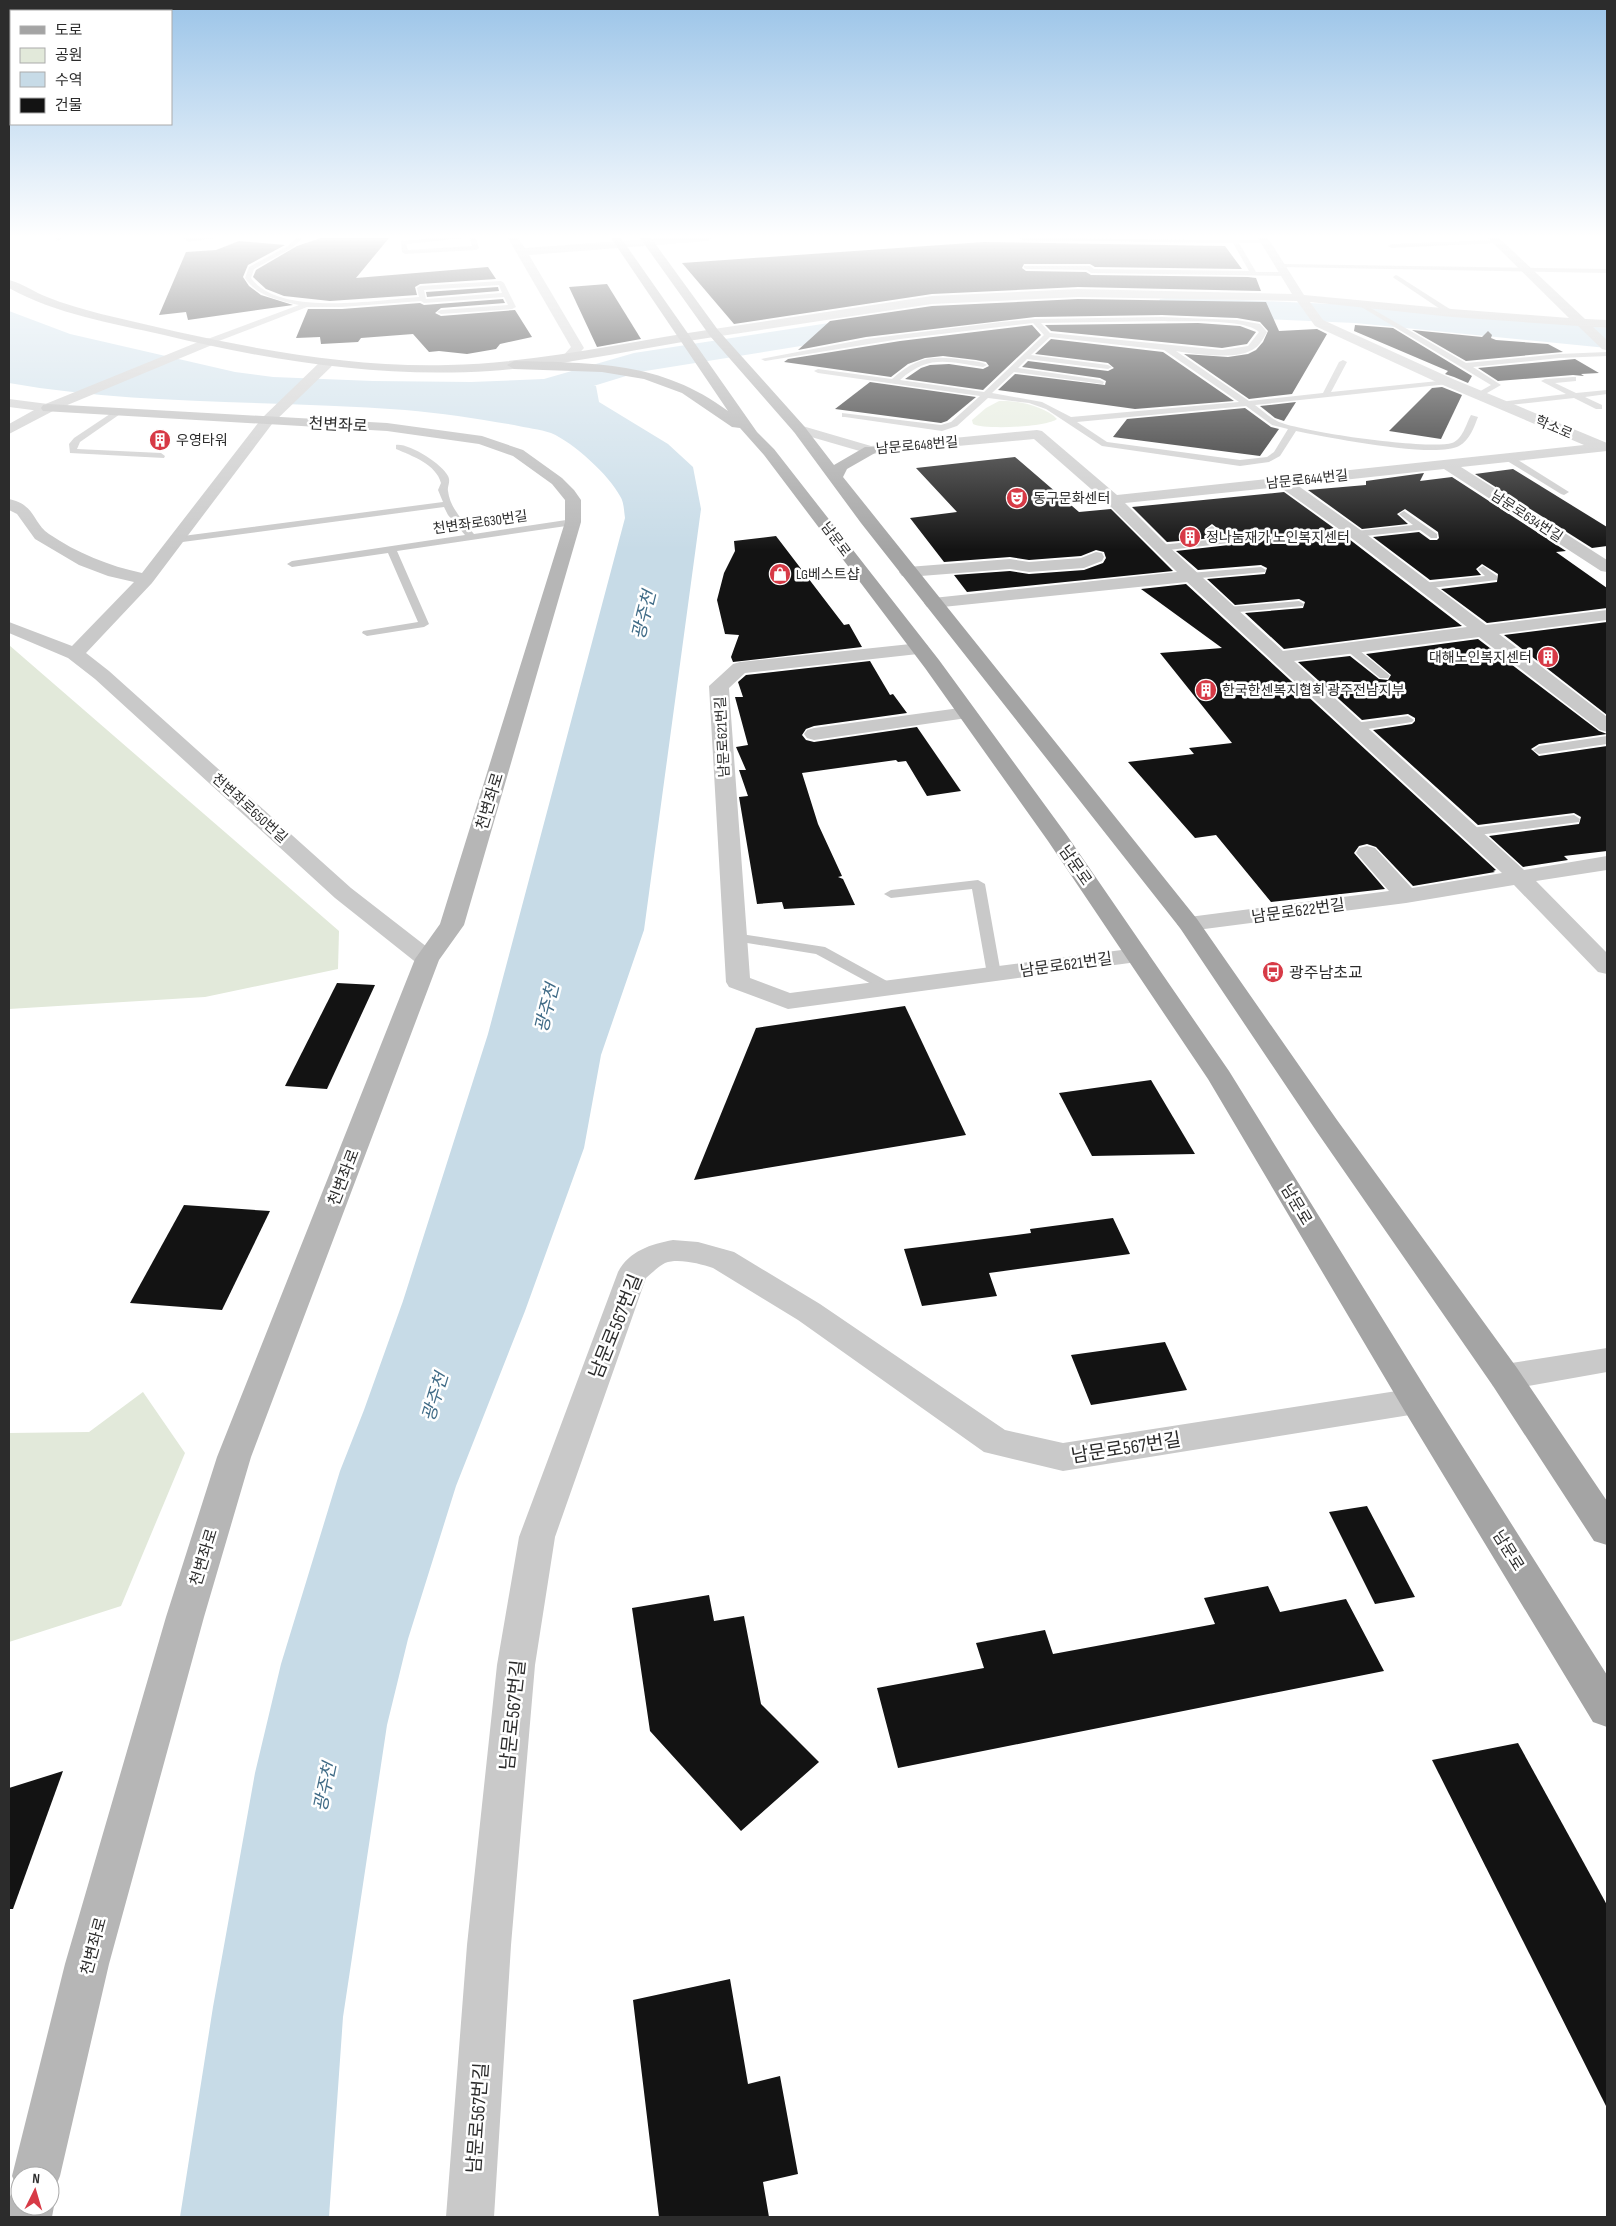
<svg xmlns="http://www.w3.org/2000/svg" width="1616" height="2226" font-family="'Sofia Sans Condensed','Noto Sans KR',sans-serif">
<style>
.green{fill:#e2e9da}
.water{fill:#c7dbe7}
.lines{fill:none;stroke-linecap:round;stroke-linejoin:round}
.river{fill:#c7dbe7;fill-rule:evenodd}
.building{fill:#131313}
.service{fill:#c9c9c9;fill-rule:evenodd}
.minor{fill:#c9c9c9;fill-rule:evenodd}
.tertiary{fill:#c9c9c9;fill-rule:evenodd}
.secondary{fill:#b6b6b6;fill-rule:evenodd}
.primary{fill:#a4a4a4;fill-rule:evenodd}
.labels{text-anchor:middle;stroke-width:5;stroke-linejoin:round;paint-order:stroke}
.far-street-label{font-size:14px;fill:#2c2c2c;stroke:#fff}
.far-poi-label{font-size:14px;fill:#2c2c2c;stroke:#fff;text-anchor:start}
.street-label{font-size:16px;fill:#2c2c2c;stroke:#fff}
.poi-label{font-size:16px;fill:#2c2c2c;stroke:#fff;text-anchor:start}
.water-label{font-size:18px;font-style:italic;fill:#416c87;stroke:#fff}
.near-street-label{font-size:19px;fill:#2c2c2c;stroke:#fff}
</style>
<rect width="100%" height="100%" fill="#fff"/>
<g class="green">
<path d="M999 401C1017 400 1044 406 1057 419 1047 427 985 430 973 424L972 420 986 408Z"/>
<polygon points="9,645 339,931 338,969 205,997 9,1009"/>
<polygon points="143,1392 185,1453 121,1606 9,1642 9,1433 89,1432"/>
</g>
<path class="water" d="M9 311 70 334 235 372 273 377 373 381 471 382 544 379 596 386 599 402 668 444 693 467 701 509 644 930 601 1055 584 1148 525 1311 456 1486 408 1639 387 1725 343 2017 329 2217H180L213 2007 255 1773 281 1664 340 1471 364 1410 403 1301 488 1034 625 518C624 511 624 502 620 496 609 475 574 443 551 433 540 429 526 428 514 425 478 419 442 413 405 410 273 400 140 406 9 383Z"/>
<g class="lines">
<g class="river">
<polygon points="1171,297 1355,305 1607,328 1607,348 1355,323 1171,315 1160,313 1156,306 1160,299"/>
<polygon points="914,310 925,312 930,319 925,326 639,372 548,400 519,404 507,400 501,393 507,386 544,379 634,353"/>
</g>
</g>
<g class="building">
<polygon points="321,238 389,238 356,278 488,267 496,279 420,284 415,287 417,295 330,301 284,296 266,289 253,277 256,270 297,246"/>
<polygon points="239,241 285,245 248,265 243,277 249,286 261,295 293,305 188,320 186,312 159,315 186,252 216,250"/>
<polygon points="984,242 1225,246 1242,269 1095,267 1090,264 1024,264 1022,268 1026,271 1086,272 1091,275 1248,277 1256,278 1261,291 1078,287 932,294 734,324 682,263"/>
<polygon points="607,284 641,339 597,347 569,287"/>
<polygon points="498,287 499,291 427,297 426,292"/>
<polygon points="503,299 505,303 441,308 435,313 441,316 515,310 532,337 500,344 496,349 467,354 439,351 429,352 413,334 361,338 358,342 321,344 320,337 296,338 308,309 342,309 420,303 424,305"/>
<polygon points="1078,299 1266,302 1279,331 1317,329 1327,334 1292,394 1249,399 1184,354 1228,357 1248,354 1256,350 1263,342 1268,331 1260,322 1237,318 1162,315 1035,317 866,337 798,350 830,321 932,306"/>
<polygon points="1198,323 1240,326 1256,332 1247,344 1222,348 1051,331 1045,325"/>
<polygon points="1032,325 1041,335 983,390 905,379 921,368 930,365 949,364 983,369 989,366 986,362 976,360 943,356 925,358 908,364 891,377 784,362 788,359 900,341"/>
<polygon points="1355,325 1393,328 1472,376 1468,383 1454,377 1445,374 1448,371 1354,331"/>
<polygon points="1412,330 1482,337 1488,331 1492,335 1491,338 1496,340 1548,344 1563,352 1466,361"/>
<polygon points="1051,339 1163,352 1234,401 1135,409 998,390 1015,374 1105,385 1106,381 1100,378 1022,367 1028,361 1108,371 1114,368 1108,363 1035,354"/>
<polygon points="1575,359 1599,373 1581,374 1584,376 1573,375 1498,381 1478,368"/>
<polygon points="870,382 976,397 947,421 941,423 835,409"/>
<polygon points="1442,387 1462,395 1441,439 1389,431 1432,388"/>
<polygon points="1296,402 1284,421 1275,418 1260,406"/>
<polygon points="1245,408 1271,427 1279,429 1260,456 1113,437 1127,419"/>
<polygon points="1015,457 1079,512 1111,509 1173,571 967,592 954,575 1010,571 1029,574 1084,570 1103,563 1106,558 1104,552 1096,550 1081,556 1029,560 1010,557 944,562 910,518 957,512 916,468"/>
<polygon points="1513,469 1607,527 1607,546 1592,548 1475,474"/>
<polygon points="1424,473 1420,481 1452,477 1566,551 1556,552 1607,588 1607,608 1487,623 1441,589 1497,582 1498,574 1482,564 1476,569 1481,575 1430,580 1373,537 1419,532 1430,540 1437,540 1439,538 1438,532 1405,509 1397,514 1408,524 1362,529 1308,490 1366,485 1366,481"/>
<polygon points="1284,492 1349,539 1462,626 1284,649 1245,613 1303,608 1305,602 1299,599 1235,605 1207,579 1265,574 1267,568 1261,565 1198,570 1176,551 1229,545 1230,538 1212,524 1205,529 1214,538 1167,542 1132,507"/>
<polygon points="776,536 844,625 849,624 862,647 733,662 731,657 739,635 725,634 717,600 724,573 735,551 734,541"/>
<polygon points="1186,584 1496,870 1493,871 1495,872 1413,886 1376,847 1367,844 1359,846 1354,853 1385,889 1271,902 1216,835 1195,838 1128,762 1194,754 1189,748 1232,743 1160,653 1222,648 1141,589"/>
<polygon points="1607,622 1607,715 1504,635"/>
<polygon points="1478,639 1599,731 1607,734 1539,744 1531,749 1539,756 1607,746 1607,851 1564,856 1568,860 1523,867 1489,836 1579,824 1581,817 1574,813 1478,825 1373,730 1412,724 1415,721 1415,718 1408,714 1362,720 1298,662 1350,656 1379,679 1388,680 1391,675 1366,654"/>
<polygon points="870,661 890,695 893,694 907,713 814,726 806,729 802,735 806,740 814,742 917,727 961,791 927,796 906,761 898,762 896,760 802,773 818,824 842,876 838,877 843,879 855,905 784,909 782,902 757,904 739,797 748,796 739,770 746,770 736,747 748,745 735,697 743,697 738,682 746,675"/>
<polygon points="337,983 375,985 327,1089 285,1086"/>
<polygon points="905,1006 966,1135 694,1180 756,1028"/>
<polygon points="1151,1080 1195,1154 1092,1156 1059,1093"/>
<polygon points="184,1205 270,1211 222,1310 130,1303"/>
<polygon points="1113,1218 1130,1254 989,1273 997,1296 922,1306 904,1249 1031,1233 1030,1229"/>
<polygon points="1165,1342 1187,1390 1091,1405 1071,1355"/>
<polygon points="1367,1506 1415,1597 1375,1604 1329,1512"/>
<polygon points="1268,1586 1280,1612 1346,1599 1384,1671 898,1768 877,1688 984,1668 976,1643 1045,1630 1053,1654 1215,1624 1204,1598"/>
<polygon points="709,1595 714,1621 744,1616 761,1704 819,1762 741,1831 650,1731 632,1608"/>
<polygon points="1518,1743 1607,1905 1607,2108 1432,1760"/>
<polygon points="63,1771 13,1909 9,1909 9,1788"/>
<polygon points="730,1979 748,2084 780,2076 798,2174 763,2182 769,2217 659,2217 633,2000"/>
</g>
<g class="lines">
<g class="service">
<polygon points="62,238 58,241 55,239 55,238"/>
<polygon points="184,238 216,238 188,242"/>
<path d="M296 238H303L292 248 254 269 251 278C279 317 377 300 419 297L417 288 420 286 501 281 504 283 516 307 512 309 441 314 437 312 441 310 508 305 504 297 424 303 421 301 342 307H307L211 344H205V340L299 305C278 300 257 296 245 278L249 267 288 246ZM499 285 502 293 426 299 424 290Z"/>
<polygon points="432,238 466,238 406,244 408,250 472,246 470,238 476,238 479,248 476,250 405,254 402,252 401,241"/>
<polygon points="1019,238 1265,240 1267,243 1239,243 1256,272 1286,272 1289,274 1286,276 1091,273 1087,270 1026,269 1024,268 1024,266 1090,266 1094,269 1249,271 1233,243 1022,240"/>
<polygon points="1498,240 1496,243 1391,248 1388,246 1391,244"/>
<polygon points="1281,264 1607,269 1607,273 1279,267 1278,266"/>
<polygon points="1396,275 1398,276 1456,313 1449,315 1394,278 1393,277"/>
<polygon points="1358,303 1362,303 1466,363 1559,354 1607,352 1607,356 1559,358 1473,367 1501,385 1480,397 1476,395 1477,393 1491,385 1358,305"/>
<path d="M1162 317 1237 320 1260 324 1267 332C1264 337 1260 345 1255 348 1239 361 1195 354 1176 351L1249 401 1323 393 1339 362 1343 360 1347 362 1331 392 1448 380 1452 382 1448 384 1255 405C1262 410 1269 417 1277 421 1299 432 1429 450 1452 443 1463 439 1466 424 1471 415L1478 417C1474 427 1470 440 1459 446 1435 459 1326 437 1296 431L1280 456 1269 462 1240 466 1102 446 1046 409 1029 403 988 398 957 426 942 431 845 417H842V413L941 425 951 422 980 396 818 373 814 371 818 369 892 379C917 357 932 355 964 360 972 361 981 361 987 365L983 367C948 362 929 354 900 380L984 392 1044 335 1033 323 900 339 765 361 761 359 866 339 1001 322 1035 319ZM1162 321C1183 322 1245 318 1259 332L1248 346 1222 350 1050 333 1041 323ZM1050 337 1164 350 1239 402 1071 417 1042 402 992 393 1014 372 1103 384 1104 382 1100 380 1018 368 1027 359 1108 369 1112 367 1108 365 1031 355ZM1246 406 1272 425 1288 429 1274 452 1267 457 1240 460 1107 442 1077 422Z"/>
<polygon points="1573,377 1576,377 1576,381 1555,383 1576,393 1607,390 1607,394 1585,397 1602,405 1602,409 1596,409 1574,398 1500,406 1496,404 1500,402 1566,394 1541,381 1545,379"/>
<polygon points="116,410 123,412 80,442 77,449 161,453 165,456 164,458 70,453 69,444 74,438"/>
<path d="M396 445C409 443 442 464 448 476 451 482 447 486 448 491 450 508 463 521 474 534L573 519 578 522 573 525 397 551 429 624 424 627 367 636 362 633 363 631 418 622 388 553 292 567 287 564 292 561 465 535 448 515 444 507 175 543 170 540 175 537 443 502 438 490 441 483C436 464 412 456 396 449Z"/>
<polygon points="1504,455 1510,455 1569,492 1564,495 1561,494 1504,459"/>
<polygon points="1404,511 1437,534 1437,538 1431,538 1420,530 1356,537 1351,534 1356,531 1413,525 1399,514"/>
<polygon points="1212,526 1229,539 1229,543 1160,551 1155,548 1160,545 1218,539 1207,529"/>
<polygon points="1483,566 1497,576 1497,580 1423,589 1418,586 1423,583 1485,576 1478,569"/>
<polygon points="1261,567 1266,570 1265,572 1190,579 1185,576 1190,573"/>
<polygon points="1299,601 1304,604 1303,606 1228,613 1223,610 1228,607"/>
<polygon points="1350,645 1354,646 1388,674 1390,676 1388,678 1380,678 1346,650 1345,648 1346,646"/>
<polygon points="1408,716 1414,720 1412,722 1355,731 1349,727 1355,723"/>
<polygon points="1607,736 1607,744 1539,754 1533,750 1539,746"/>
<polygon points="1574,815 1580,819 1579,822 1471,836 1464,832 1471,828"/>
<polygon points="978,880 985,884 1001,974 999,977 989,977 987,974 972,889 891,898 884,894 891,890"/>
<polygon points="734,933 825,947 896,986 898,989 896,992 886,992 816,954 729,940 727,937"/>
</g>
<g class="minor">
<polygon points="508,238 518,238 525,248 662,238 712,238 707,241 529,255 584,348 572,361 567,362 561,358 571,347"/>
<path d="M1258 238H1268L1304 295 1452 309 1569 318 1488 238H1499L1585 319 1607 320V328L1593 327 1607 340 1606 350 1602 349 1578 326 1452 317 1310 302 1323 320 1453 379 1607 443V451L1461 467 1607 560V572L1601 571 1444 469 1297 485 1362 531 1486 625 1607 610V620L1499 634 1607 717V732L1600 730 1479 637 1294 661 1524 870 1607 856V870L1536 881 1607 953V974L1598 972 1514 885 1406 903 1189 931 1181 929 1177 924 1181 919 1189 917 1389 891 1356 853 1359 848 1367 846 1375 848 1412 888 1502 873 1187 582 933 608 927 607 924 603 927 599 933 598 1177 572 1107 503 1034 439 870 454 794 432 792 429 799 425 871 446 1037 430 1042 431 1117 495 1584 445 1443 385 1315 326 1297 301 1078 297 932 304 714 337 708 333 714 329 932 296 1078 289 1292 294ZM1280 487 1350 537 1467 627 1283 651 1166 544 1125 503Z"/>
<polygon points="208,338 214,342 212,345 53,411 9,434 9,424 43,405"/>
<path d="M326 360 331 361 333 364 331 367 272 424 152 583 86 653 109 671 351 888 436 954 439 959 436 964 427 966 418 964 335 898 95 679 68 658 9 633V622L72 646 134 582 108 576 79 565 35 539 17 514 9 510V499C36 505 32 522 49 534 77 553 109 566 142 573L262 418 321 361Z"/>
<polygon points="1096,552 1102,553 1104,557 1102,561 1084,568 1029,572 1010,569 908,577 902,576 899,572 902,568 908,567 1010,559 1029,562 1081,558"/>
<polygon points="920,643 927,645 929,649 927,653 745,673 729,688 750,978 790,993 1137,948 1146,950 1149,955 1146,960 1137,962 788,1009 729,987 726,982 709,686 733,664 740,662"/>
<polygon points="967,707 974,709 977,713 974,717 814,740 807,738 804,734 807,730 814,728"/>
<path d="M673 1240 698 1242 734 1252 820 1304 1005 1430 1063 1443 1416 1388 1428 1392 1433 1401 1428 1410 1416 1414 1063 1471 984 1452 798 1320 713 1268C700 1264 679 1258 665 1263 659 1266 652 1273 646 1278L555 1537 535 1665 511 1945 494 2217H446L467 1945 497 1665 519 1537 618 1272C629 1251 651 1244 673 1240Z"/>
<polygon points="1607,1348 1607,1372 1505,1390 1493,1386 1489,1377 1493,1368 1505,1364"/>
</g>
<polygon class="tertiary" points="9,399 48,404 55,408 48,412 9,407"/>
<g class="secondary">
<path d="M9 280C22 283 34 292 47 297 64 304 83 309 101 314 214 341 330 368 448 365 538 363 625 342 714 329L720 333 714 337C639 348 565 366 490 371 379 378 271 361 164 335 111 323 56 314 9 288Z"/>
<polygon points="48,404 387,423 482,436 523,450 562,478 574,490 581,500 581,522 464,925 439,960 251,1457 204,1617 109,1964 60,2176 53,2193 50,2194 50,2176 20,2176 20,2206 50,2206 50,2196 54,2206 52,2217 9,2217 9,2199 13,2189 17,2187 12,2176 65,1964 166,1617 217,1457 415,959 440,924 565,522 565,500 552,484 513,456 479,444 387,431 43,411 41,408 43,405"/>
</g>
<g class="primary">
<path d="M611 238H621L757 432 774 449 939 660 1066 834 1229 1071 1428 1392 1607 1675V1727L1593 1722 1404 1410 1208 1079 1048 841 925 668 764 455 740 428 732 427 682 393 644 379 602 372 514 369 507 365 514 361C594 363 661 361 728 411Z"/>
<polygon points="640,238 651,238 718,330 804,426 834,465 865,447 875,447 877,450 875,453 847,469 843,477 1197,919 1337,1120 1517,1368 1607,1501 1607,1545 1594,1541 1493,1386 1317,1132 1180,928 861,523 794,432 710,336"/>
</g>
</g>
<linearGradient id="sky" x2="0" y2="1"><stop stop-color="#9bc4e8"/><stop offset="0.43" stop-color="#fff"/><stop offset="1" stop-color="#fff" stop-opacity="0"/></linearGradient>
<rect width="1616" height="550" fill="url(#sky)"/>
<defs>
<g id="building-disc" transform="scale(1.125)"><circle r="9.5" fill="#d73a46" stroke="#fff"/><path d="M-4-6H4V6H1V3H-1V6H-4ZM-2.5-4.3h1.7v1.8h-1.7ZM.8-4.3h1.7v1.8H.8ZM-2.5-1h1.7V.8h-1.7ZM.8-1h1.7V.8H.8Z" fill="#fff"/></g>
<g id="theatre-disc" transform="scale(1.125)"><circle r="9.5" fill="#d73a46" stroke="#fff"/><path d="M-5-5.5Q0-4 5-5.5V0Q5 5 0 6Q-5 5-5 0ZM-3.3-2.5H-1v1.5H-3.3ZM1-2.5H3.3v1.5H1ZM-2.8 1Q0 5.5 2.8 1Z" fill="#fff"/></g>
<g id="shop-disc" transform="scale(1.125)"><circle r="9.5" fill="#d73a46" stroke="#fff"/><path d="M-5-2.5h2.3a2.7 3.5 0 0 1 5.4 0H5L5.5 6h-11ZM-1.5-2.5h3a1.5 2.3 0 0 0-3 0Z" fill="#fff"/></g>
<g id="bus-disc" transform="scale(1.125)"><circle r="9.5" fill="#d73a46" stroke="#fff"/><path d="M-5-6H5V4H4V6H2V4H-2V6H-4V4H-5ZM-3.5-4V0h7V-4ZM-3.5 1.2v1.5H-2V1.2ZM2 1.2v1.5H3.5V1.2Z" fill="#fff"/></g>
</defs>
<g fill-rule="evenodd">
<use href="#building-disc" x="160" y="440"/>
<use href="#theatre-disc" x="1017" y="498"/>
<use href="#building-disc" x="1190" y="537"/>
<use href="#shop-disc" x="780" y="574"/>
<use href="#building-disc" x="1548" y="657"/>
<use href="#building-disc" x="1206" y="690"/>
<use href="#bus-disc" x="1273" y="972"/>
</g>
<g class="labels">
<g class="far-street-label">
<text transform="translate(1554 427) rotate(23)" y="5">학소로</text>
<text transform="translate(917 445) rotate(-5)" y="5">남문로648번길</text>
<text transform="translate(1307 479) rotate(-6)" y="5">남문로644번길</text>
<text transform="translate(1527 516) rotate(33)" y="5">남문로634번길</text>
<text transform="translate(480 522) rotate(-8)" y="5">천변좌로630번길</text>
<text transform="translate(836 539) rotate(53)" y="5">남문로</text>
<text transform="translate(722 737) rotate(-93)" y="5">남문로621번길</text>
<text transform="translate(250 808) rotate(42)" y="5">천변좌로650번길</text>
</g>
<g class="far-poi-label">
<text x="176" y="445">우영타워</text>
<text x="1033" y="503">동구문화센터</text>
<text x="1206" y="542">정나눔재가 노인복지센터</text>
<text x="796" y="579">LG베스트샵</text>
<text x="1532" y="662" text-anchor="end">대해노인복지센터</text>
<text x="1222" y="695">한국한센복지협회 광주전남지부</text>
</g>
<g class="street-label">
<text transform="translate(338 424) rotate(3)" y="6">천변좌로</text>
<text transform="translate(489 801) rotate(-73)" y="6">천변좌로</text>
<text transform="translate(1076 865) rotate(55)" y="6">남문로</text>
<text transform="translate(1298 910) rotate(-8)" y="6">남문로622번길</text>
<text transform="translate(1066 964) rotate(-8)" y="6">남문로621번길</text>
<text transform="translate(343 1177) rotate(-69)" y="6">천변좌로</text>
<text transform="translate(1297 1204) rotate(59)" y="6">남문로</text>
<text transform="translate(1509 1550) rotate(58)" y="6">남문로</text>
<text transform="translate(203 1557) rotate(-73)" y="6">천변좌로</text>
<text transform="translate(93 1946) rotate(-75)" y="6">천변좌로</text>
</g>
<g class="poi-label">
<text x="1289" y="978">광주남초교</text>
</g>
<g class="water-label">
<text transform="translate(644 615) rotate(-76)" y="6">광주천</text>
<text transform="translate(547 1008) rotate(-76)" y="6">광주천</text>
<text transform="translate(435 1397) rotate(-73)" y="6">광주천</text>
<text transform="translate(325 1787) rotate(-78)" y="6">광주천</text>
</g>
<g class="near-street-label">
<text transform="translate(615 1326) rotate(-68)" y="7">남문로567번길</text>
<text transform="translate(1126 1447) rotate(-9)" y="7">남문로567번길</text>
<text transform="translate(512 1715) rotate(-84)" y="7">남문로567번길</text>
<text transform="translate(477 2118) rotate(-86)" y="7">남문로567번길</text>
</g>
</g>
<rect width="1616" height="2226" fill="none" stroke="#2c2c2c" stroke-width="20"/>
<rect x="10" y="10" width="162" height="115" fill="#ffffff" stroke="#ababab"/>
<rect x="20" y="26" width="25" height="8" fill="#a4a4a4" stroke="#ababab"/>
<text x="55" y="35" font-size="15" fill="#2c2c2c">도로</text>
<rect x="20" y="48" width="25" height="15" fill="#e2e9da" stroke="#ababab"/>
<text x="55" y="60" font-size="15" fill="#2c2c2c">공원</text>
<rect x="20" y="72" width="25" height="15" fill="#c7dbe7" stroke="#ababab"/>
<text x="55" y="85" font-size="15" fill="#2c2c2c">수역</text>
<rect x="20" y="98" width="25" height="15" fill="#131313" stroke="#ababab"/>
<text x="55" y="110" font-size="15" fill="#2c2c2c">건물</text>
<g transform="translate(35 2191) rotate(5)"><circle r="24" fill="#ffffff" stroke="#ababab"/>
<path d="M0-4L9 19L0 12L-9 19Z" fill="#d73a46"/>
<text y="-8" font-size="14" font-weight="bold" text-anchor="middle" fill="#2c2c2c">N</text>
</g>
</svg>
